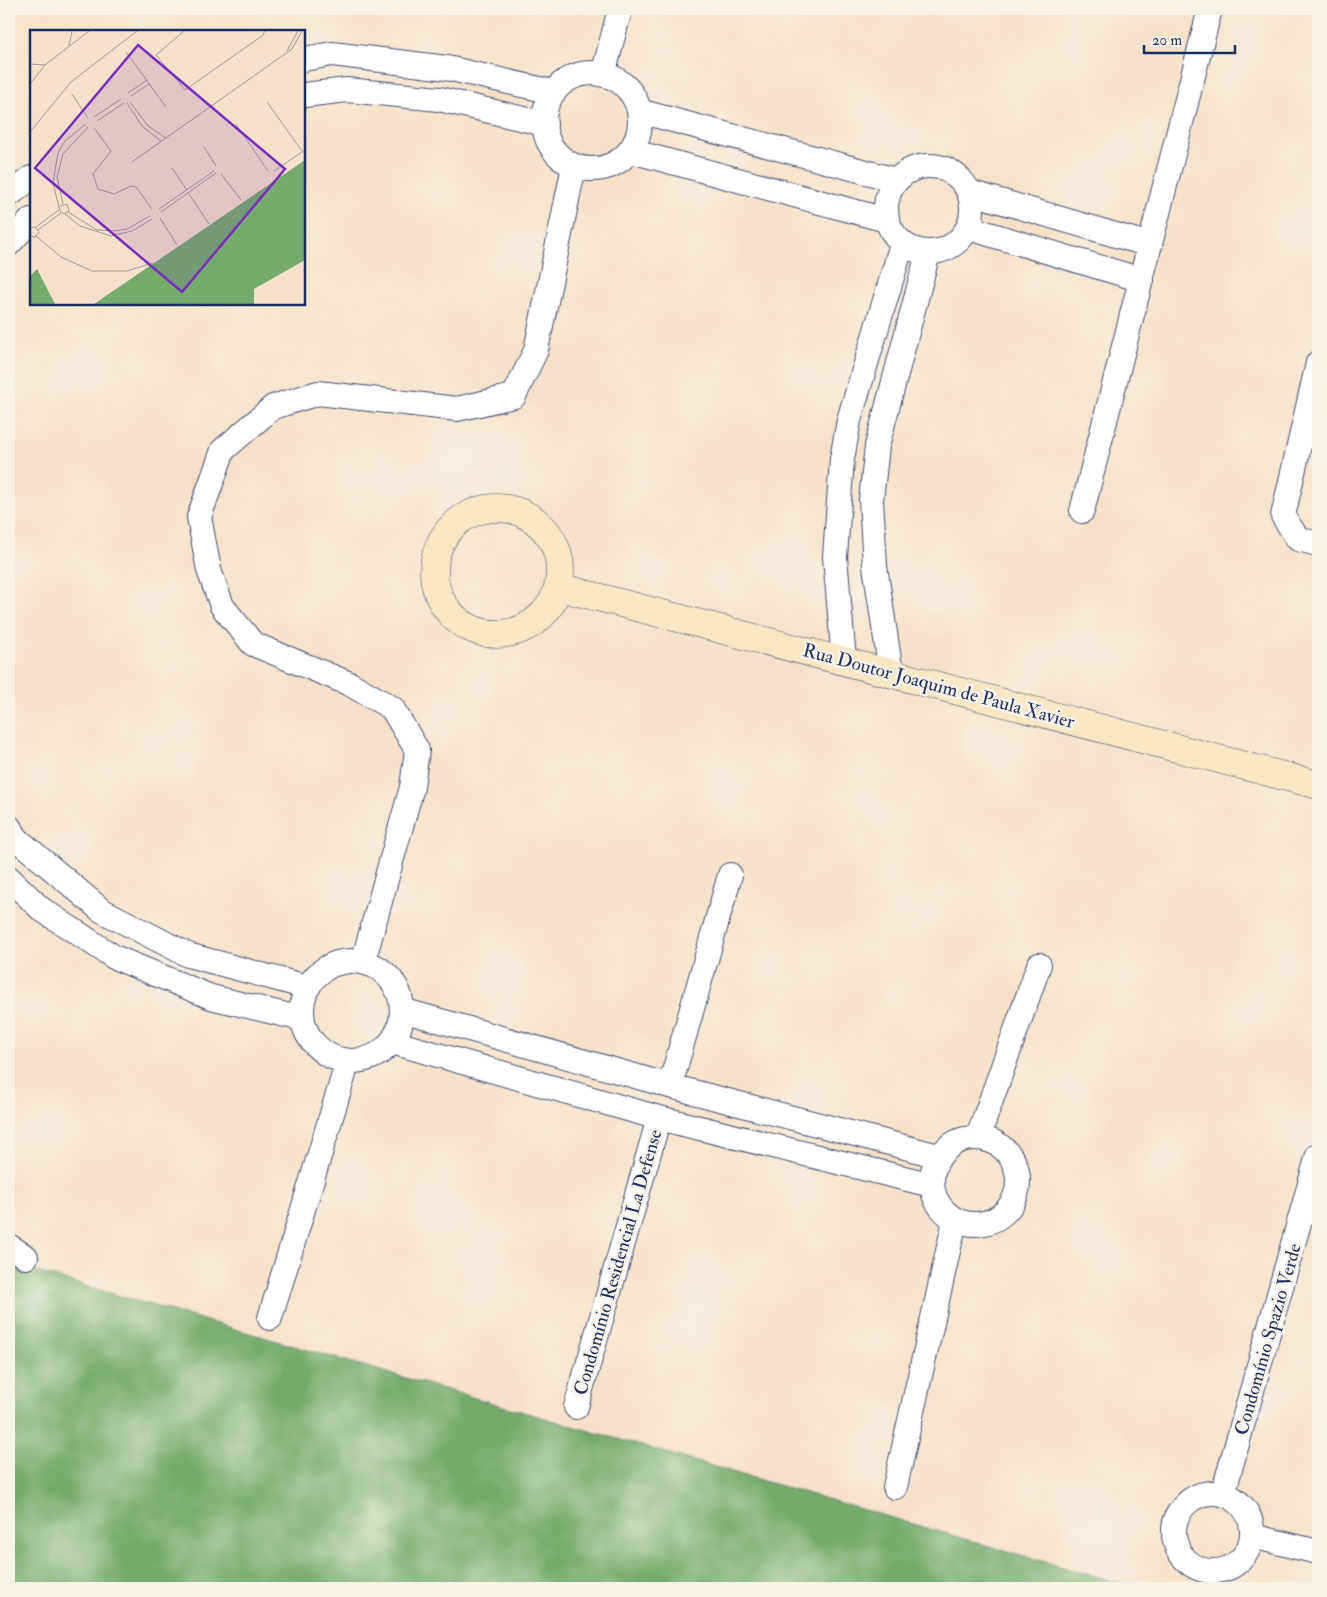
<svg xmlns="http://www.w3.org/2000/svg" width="1327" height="1597" font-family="'IM FELL Double Pica',serif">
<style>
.forest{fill:#75ac6b;stroke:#486e64}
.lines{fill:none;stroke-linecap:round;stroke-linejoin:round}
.street-casing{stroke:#3c4a6e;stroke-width:26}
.secondary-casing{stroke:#3c4a6e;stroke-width:29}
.street{stroke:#fff;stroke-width:24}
.secondary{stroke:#f7e8c3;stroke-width:28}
.labels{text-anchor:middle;stroke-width:5;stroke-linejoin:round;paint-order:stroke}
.street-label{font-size:19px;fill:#1b2f5e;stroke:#f7f3e8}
.inset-road{fill:none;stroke:#9e9a9e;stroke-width:1}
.view{fill:#7b2cbf;fill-opacity:0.15;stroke:#7b2cbf;stroke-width:2.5}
.inset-edge{fill:none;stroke:#1b2f5e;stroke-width:2.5}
</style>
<rect width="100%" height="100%" fill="#f7f3e8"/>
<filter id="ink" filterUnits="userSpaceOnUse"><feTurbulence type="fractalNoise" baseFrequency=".02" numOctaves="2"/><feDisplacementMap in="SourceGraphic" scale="10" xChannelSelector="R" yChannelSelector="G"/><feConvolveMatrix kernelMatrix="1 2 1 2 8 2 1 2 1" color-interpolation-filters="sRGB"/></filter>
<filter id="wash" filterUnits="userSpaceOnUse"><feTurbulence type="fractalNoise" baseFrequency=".0096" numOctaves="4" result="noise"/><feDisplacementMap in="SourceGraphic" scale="20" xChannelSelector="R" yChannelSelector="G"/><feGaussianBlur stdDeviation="1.12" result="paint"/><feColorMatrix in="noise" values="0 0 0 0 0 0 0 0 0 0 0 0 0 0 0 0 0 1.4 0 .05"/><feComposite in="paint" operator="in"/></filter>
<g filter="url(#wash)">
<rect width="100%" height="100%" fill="#f5e1c9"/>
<polygon class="forest" points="9,1264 1042,1561 1137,1588 9,1588"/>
</g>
<g filter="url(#ink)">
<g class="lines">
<g class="street-casing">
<g id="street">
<polyline points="304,59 332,54 447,68 553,92"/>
<circle cx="592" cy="121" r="48"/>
<polyline points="603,75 620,9"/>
<polyline points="304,95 347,90 439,99 545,124"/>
<polyline points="639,111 896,180"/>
<polyline points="631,151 886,220"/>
<circle cx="929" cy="209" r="43"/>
<polyline points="969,192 1150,245"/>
<polyline points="9,195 31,178"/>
<polyline points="969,228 1142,280"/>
<polyline points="9,244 31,220"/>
<polyline points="1318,363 1283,516 1298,539 1318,544"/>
<polyline points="1082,511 1210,9"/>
<polyline points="844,660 835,557 842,459 849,420 902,244"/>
<polyline points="891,673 875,566 871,500 877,446 928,253"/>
<polyline points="9,827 18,840 101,910 188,955 307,987"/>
<polyline points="9,878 41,909 114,957 211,997 302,1019"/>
<circle cx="352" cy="1011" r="50"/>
<polyline points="363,962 412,787 417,750 392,708 350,684 253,644 222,606 209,570 199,517 223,450 273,407 318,393 457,409 514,396 536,350 574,166"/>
<polyline points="402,1010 670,1086 939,1156"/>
<polyline points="392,1042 659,1118 932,1185"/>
<polyline points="670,1086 730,875"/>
<polyline points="978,1137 1039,965"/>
<circle cx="975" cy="1181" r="43"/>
<polyline points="9,1246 26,1257"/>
<polyline points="270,1318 348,1061"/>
<polyline points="576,1407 659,1118"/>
<polyline points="895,1487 955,1220"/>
<circle cx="1213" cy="1532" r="39"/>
<polyline points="1223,1494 1318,1155"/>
<polyline points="1252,1536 1318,1552"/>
</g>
</g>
<g class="secondary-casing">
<g id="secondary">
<circle cx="497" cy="571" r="63"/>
<polyline points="559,587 1318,785"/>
</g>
</g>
<use href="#street" class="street"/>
<use href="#secondary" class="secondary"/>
</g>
</g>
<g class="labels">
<g class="street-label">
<text transform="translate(939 685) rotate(15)" y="7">Rua Doutor Joaquim de Paula Xavier</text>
<text transform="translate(617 1262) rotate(-74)" y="7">Condomínio Residencial La Defense</text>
<text transform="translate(1267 1339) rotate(-74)" y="7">Condomínio Spazio Verde</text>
</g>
</g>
<g transform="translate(30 30)">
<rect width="275" height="275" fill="#f5e1c9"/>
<path d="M275 130V230L224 259V274H64ZM7 239 25 274H0V246Z" fill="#75ac6b"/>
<path class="inset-road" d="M154 1 126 25 155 60 232 6 235 1M39 16 42 1M257 21 268 1M96 22 136 77M0 34 15 35M0 54 15 35 59 1M98 63 117 50M42 64 58 88M101 66 119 54M100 72 118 96 136 108M237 72 272 121M97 73 112 96 131 111M64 87 91 69M67 91 94 73M206 94 238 141M64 98 81 121 63 144 68 159 84 164 101 156 106 157 122 179M0 102 41 52 107 1M174 117 186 136M102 132 262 19 272 1M142 138 157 160M244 141 275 120M191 144 211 170M159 164 179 194M33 174 27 147 33 124 58 97M30 176 37 174 39 181 34 184 30 181 23 153 28 123 35 111 56 94M129 179 184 141M38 182 67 200 84 201 97 199 120 186M131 182 186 143M35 184 50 196 81 206 102 201 122 189M130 188 147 215M6 197 29 180M0 198 5 197 9 202 5 207 0 206M8 200 31 183M6 206 31 227 62 241H97L123 233"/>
<path class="view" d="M108 15 255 139 152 262 5 138Z"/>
<rect width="275" height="275" class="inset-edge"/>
</g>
<rect width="1327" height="1597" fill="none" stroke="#f7f3e8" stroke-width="30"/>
<path d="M1144 45v8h91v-8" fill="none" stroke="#1b2f5e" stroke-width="2.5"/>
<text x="1152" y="45" font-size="15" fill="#1b2f5e" stroke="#f7f3e8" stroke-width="4" paint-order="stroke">20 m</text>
</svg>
